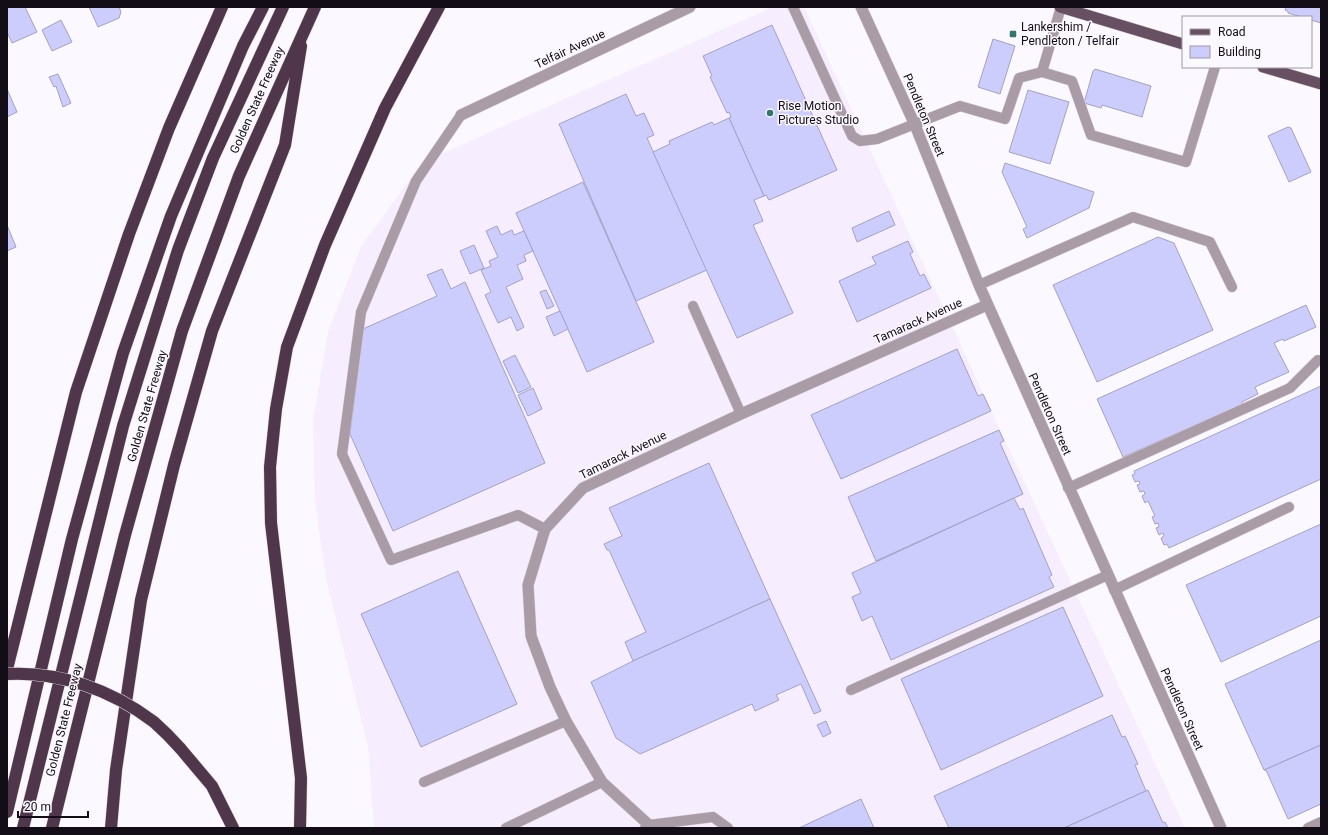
<svg xmlns="http://www.w3.org/2000/svg" width="1328" height="835" font-family="Roboto,sans-serif">
<style>
.built{fill:#f6eefe}
.building{fill:#cccdfd;stroke:#a1a2c4}
.lines{fill:none;stroke-linecap:round;stroke-linejoin:round}
.service-casing{stroke:#d7d2da;stroke-width:11}
.minor-casing{stroke:#d7d2da;stroke-width:12}
.primary-casing{stroke:#d7d2da;stroke-width:12}
.motorway-casing{stroke:#d7d2da;stroke-width:13}
.service{stroke:#aa9ca6;stroke-width:10}
.minor{stroke:#aa9ca6;stroke-width:11}
.primary{stroke:#675062;stroke-width:11}
.motorway{stroke:#4f364a;stroke-width:12}
.motorway-bridge-casing{stroke:#d7d2da;stroke-width:13;stroke-linecap:butt}
.motorway-bridge{stroke:#4f364a;stroke-width:12}
.poi-dot{fill:#31776e;stroke:#fcf8ff;stroke-width:1.5}
.labels{text-anchor:middle;stroke-width:3;stroke-linejoin:round;paint-order:stroke}
.poi-label{font-size:12px;fill:#130d18;stroke:#fcf8ff;text-anchor:start}
.street-label{font-size:12px;fill:#130d18;stroke:#fcf8ff}
</style>
<rect width="100%" height="100%" fill="#fcf8ff"/>
<polygon class="built" points="773,7 804,7 1185,828 374,828 368,747 326,579 315,503 313,420 328,332 361,247 422,162"/>
<g class="building">
<polygon points="7,7 25,7 37,32 12,43 7,32"/>
<polygon points="89,7 119,7 121,12 119,18 98,27"/>
<polygon points="1286,7 1321,7 1321,23 1311,20 1311,17 1302,17 1288,13 1288,11 1285,10"/>
<polygon points="61,20 72,42 52,51 42,30"/>
<polygon points="772,25 837,170 769,200 766,195 764,196 729,118 731,117 729,112 727,113 710,77 712,76 703,56"/>
<polygon points="993,39 1015,46 1000,94 978,87"/>
<polygon points="1095,69 1151,86 1142,117 1102,105 1101,108 1084,103 1093,71"/>
<polygon points="58,74 71,103 63,107 56,86 54,87 49,77"/>
<polygon points="7,89 17,112 7,117"/>
<polygon points="1028,90 1069,102 1050,164 1009,152"/>
<polygon points="626,94 636,116 644,113 654,135 647,138 707,270 636,301 559,124"/>
<polygon points="729,118 764,196 754,200 763,221 753,225 793,313 737,338 653,152 670,144 669,141 712,122 714,125"/>
<polygon points="1288,127 1291,128 1311,172 1289,182 1268,136"/>
<polygon points="1005,163 1094,192 1089,208 1027,238 1023,229 1027,227 1002,172"/>
<polygon points="583,182 654,342 587,372 516,213"/>
<polygon points="889,211 895,225 857,242 852,228"/>
<polygon points="7,225 16,247 7,251"/>
<polygon points="497,226 501,235 512,230 514,235 524,231 533,251 524,255 526,261 517,265 523,279 506,287 524,327 517,331 511,317 498,323 485,295 491,292 481,270 491,266 489,261 498,257 486,231"/>
<polygon points="1158,237 1174,243 1213,330 1097,382 1053,285"/>
<polygon points="908,241 913,252 910,254 920,276 924,274 931,288 857,322 839,281 876,264 872,257"/>
<polygon points="474,245 484,268 470,274 460,251"/>
<polygon points="442,269 451,289 465,282 545,463 393,531 350,434 363,329 437,296 427,275"/>
<polygon points="546,290 554,306 547,309 540,292"/>
<polygon points="1306,305 1316,327 1284,341 1283,339 1274,343 1289,372 1255,387 1258,394 1242,402 1243,404 1123,457 1097,399"/>
<polygon points="560,311 568,329 554,336 546,317"/>
<polygon points="957,349 978,396 983,394 991,411 841,479 811,415"/>
<polygon points="515,355 531,387 518,393 503,361"/>
<polygon points="1321,386 1321,479 1169,548 1167,544 1164,545 1161,538 1164,536 1163,533 1159,535 1156,528 1159,527 1158,523 1155,524 1152,517 1155,516 1148,501 1145,503 1142,496 1145,494 1144,491 1140,492 1137,485 1140,484 1139,481 1135,482 1132,475 1135,474 1134,471"/>
<polygon points="533,388 542,409 528,416 518,395"/>
<polygon points="999,430 1004,441 1000,443 1023,494 876,561 848,497"/>
<polygon points="709,463 770,599 633,661 625,642 646,632 609,550 607,550 604,544 622,536 609,508"/>
<polygon points="1014,498 1020,510 1023,508 1052,575 1049,577 1054,587 891,660 872,616 862,621 852,597 861,593 852,573"/>
<polygon points="1321,524 1321,616 1221,662 1186,585"/>
<polygon points="458,571 517,704 421,747 361,614"/>
<polygon points="770,599 821,711 814,714 801,684 776,695 779,700 755,711 752,704 640,754 616,738 591,682 633,661"/>
<polygon points="1063,607 1103,696 941,770 901,679"/>
<polygon points="1321,640 1321,745 1264,770 1225,684"/>
<polygon points="1112,715 1122,737 1125,736 1138,764 1135,765 1146,791 1064,828 949,828 934,796"/>
<polygon points="826,721 831,733 823,737 817,725"/>
<polygon points="1321,745 1321,804 1288,819 1266,770 1264,770"/>
<polygon points="1148,790 1163,823 1165,822 1168,828 1064,828"/>
<polygon points="861,799 874,828 799,828"/>
</g>
<g class="lines">
<g class="service-casing">
<g id="service">
<polyline points="793,7 852,136 860,141 877,139 960,106 1005,119 1019,78 1042,72 1061,7"/>
<polyline points="1042,72 1072,81 1091,135 1186,162 1215,67"/>
<polyline points="461,115 416,181 361,312 342,454 391,560 518,515 545,529"/>
<polyline points="979,285 1133,217 1210,242 1232,287"/>
<polyline points="693,306 741,414"/>
<polyline points="1068,488 1290,388 1318,360"/>
<polyline points="1114,590 1289,507"/>
<polyline points="851,690 1108,575"/>
<polyline points="424,782 566,721"/>
<polyline points="506,828 602,782"/>
<polyline points="645,828 649,825 713,817 728,828"/>
<polyline points="1308,828 1321,822"/>
</g>
</g>
<g class="minor-casing">
<g id="minor">
<polyline points="861,7 915,125 979,285 1221,828"/>
<polyline points="461,115 690,7"/>
<polyline points="649,825 602,782 566,721 550,687 531,636 528,585 545,529 583,488 741,414 987,305"/>
</g>
</g>
<g class="primary-casing">
<g id="primary">
<polyline points="1060,7 1183,44"/>
<polyline points="1263,67 1321,84"/>
</g>
</g>
<g class="motorway-casing">
<g id="motorway">
<polyline points="7,669 76,392 129,234 169,128 222,7"/>
<polyline points="180,748 212,786 233,828"/>
<polyline points="7,812 72,539 123,353 171,216 243,46 263,7"/>
<polyline points="23,828 123,426 178,250 213,158 283,7"/>
<polyline points="52,828 125,535 182,331 239,176 315,7"/>
<polyline points="111,828 116,770 141,600 174,465 212,331 285,145 301,46"/>
<polyline points="300,828 301,778 271,523 270,467 276,409 287,347 325,245 385,108 439,7"/>
</g>
</g>
<use href="#service" class="service"/>
<use href="#minor" class="minor"/>
<use href="#primary" class="primary"/>
<use href="#motorway" class="motorway"/>
<g class="motorway-bridge-casing">
<path id="motorway-bridge" d="M7 674C59 671 112 690 154 722 163 730 172 739 180 748"/>
</g>
<use href="#motorway-bridge" class="motorway-bridge"/>
</g>
<g class="poi-dot">
<rect x="1009" y="30" width="8" height="8" rx="2"/>
<circle cx="770" cy="113" r="4"/>
</g>
<g class="labels">
<g class="poi-label">
<text x="1021" y="31">Lankershim /<tspan x="1021" dy="14">Pendleton / Telfair</tspan></text>
<text x="778" y="110">Rise Motion<tspan x="778" dy="14">Pictures Studio</tspan></text>
</g>
<g class="street-label">
<text transform="translate(570 49) rotate(-25)" y="4">Telfair Avenue</text>
<text transform="translate(257 100) rotate(-66)" y="4">Golden State Freeway</text>
<text transform="translate(924 115) rotate(67)" y="4">Pendleton Street</text>
<text transform="translate(918 321) rotate(-24)" y="4">Tamarack Avenue</text>
<text transform="translate(147 406) rotate(-74)" y="4">Golden State Freeway</text>
<text transform="translate(1050 414) rotate(66)" y="4">Pendleton Street</text>
<text transform="translate(623 455) rotate(-26)" y="4">Tamarack Avenue</text>
<text transform="translate(1182 709) rotate(66)" y="4">Pendleton Street</text>
<text transform="translate(64 720) rotate(-76)" y="4">Golden State Freeway</text>
</g>
</g>
<rect width="1328" height="835" fill="none" stroke="#130d18" stroke-width="16"/>
<rect x="1182" y="16" width="130" height="52" fill="#fcf8ff" stroke="#9f9aa3"/>
<rect x="1190" y="29" width="20" height="6" fill="#675062" stroke="#9f9aa3"/>
<text x="1218" y="36" font-size="12" fill="#130d18">Road</text>
<rect x="1190" y="46" width="20" height="12" fill="#cccdfd" stroke="#9f9aa3"/>
<text x="1218" y="56" font-size="12" fill="#130d18">Building</text>
<path d="M18 811v6h70v-6" fill="none" stroke="#130d18" stroke-width="2"/>
<text x="24" y="811" font-size="12" fill="#130d18" stroke="#fcf8ff" stroke-width="3" paint-order="stroke">20 m</text>
</svg>
